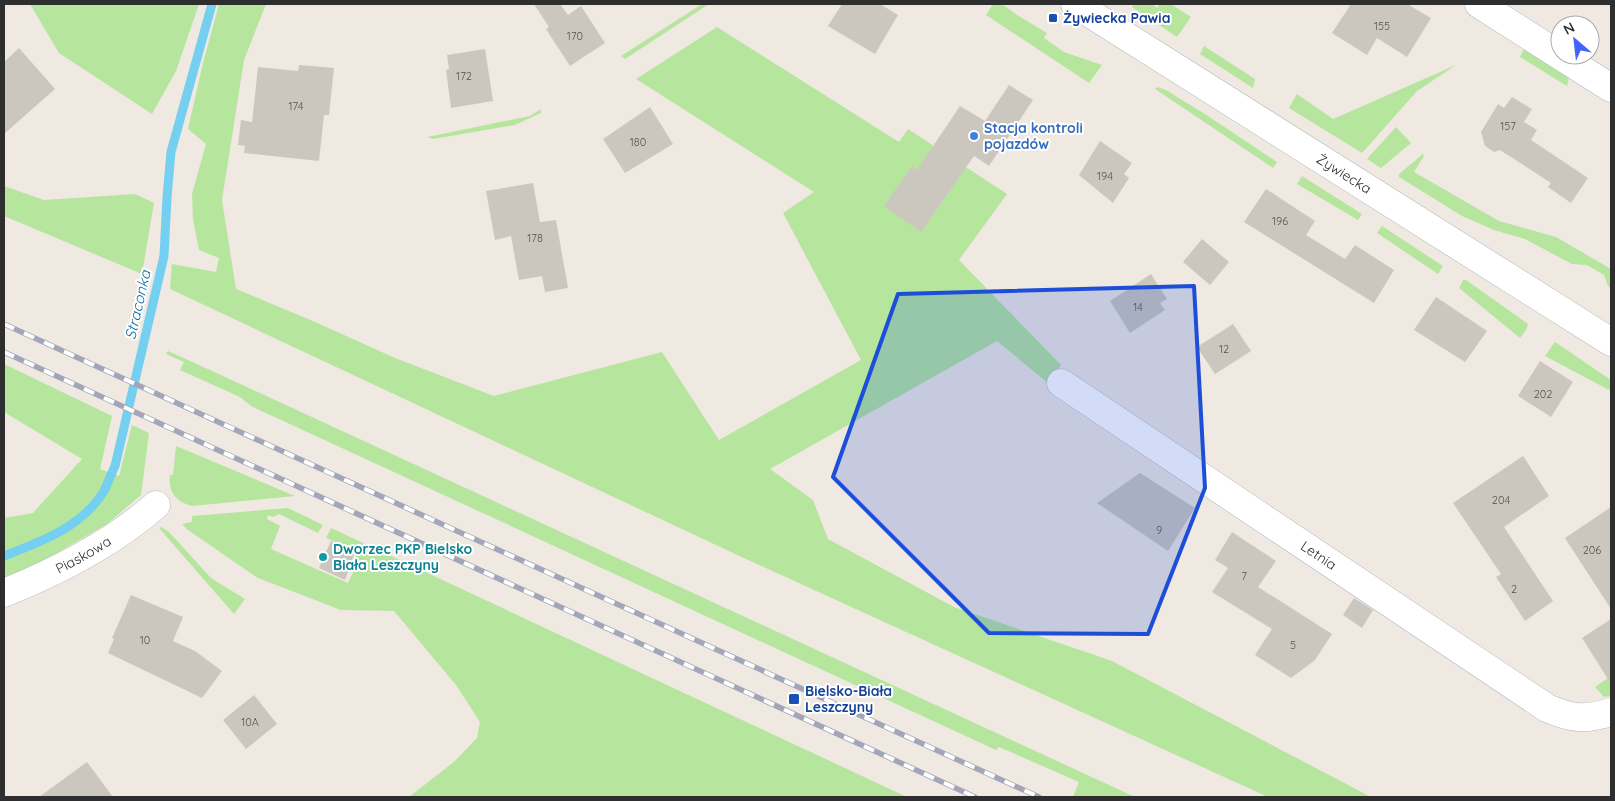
<svg xmlns="http://www.w3.org/2000/svg" width="1615" height="801" font-family="Quicksand,sans-serif">
<style>
.green{fill:#b6e59e}
.lines{fill:none;stroke-linecap:round;stroke-linejoin:round}
.stream{stroke:#75cff0;stroke-width:9}
.building{fill:#cbc7bf}
.street-casing{stroke:#b4b7c1;stroke-width:29}
.secondary-casing{stroke:#b4b7c1;stroke-width:29}
.street{stroke:#fff;stroke-width:28}
.secondary{stroke:#fff;stroke-width:28}
.rail-casing{stroke:#a3a6b8;stroke-width:5.5}
.rail{stroke:#fff;stroke-width:4;stroke-dasharray:11;stroke-linecap:butt}
.marked{fill:#1d4ed8;fill-opacity:0.2;stroke:#1d4ed8;stroke-width:4;stroke-linejoin:round}
.transit-dot{fill:#1a4fb4;stroke:#fff;stroke-width:2}
.shop-dot{fill:#3f7fe0;stroke:#fff;stroke-width:2}
.culture-dot{fill:#0f9aa8;stroke:#fff;stroke-width:2}
.labels{text-anchor:middle;stroke-width:4;stroke-linejoin:round;paint-order:stroke}
.number-label{font-size:11px;fill:#555452}
.transit-label{font-size:14px;font-weight:bold;fill:#164399;stroke:#fff;text-anchor:start}
.shop-label{font-size:14px;font-weight:bold;fill:#366cbe;stroke:#fff;text-anchor:start}
.street-label{font-size:14px;fill:#2e2e2e;stroke:#fff}
.culture-label{font-size:14px;font-weight:bold;fill:#0d838f;stroke:#fff;text-anchor:start}
.water-label{font-size:15px;font-style:italic;fill:#0d6fa3;stroke:#fff}
</style>
<rect width="100%" height="100%" fill="#efe9e1"/>
<g class="green">
<polygon points="30,4 199,4 176,71 152,114 59,53"/>
<polygon points="219,4 266,4 244,60 222,200 236,289 313,321 395,358 494,396 662,352 719,440 861,360 783,213 814,192 636,79 717,27 899,142 908,129 1007,194 959,260 1061,365 1049,384 997,341 770,469 813,500 828,539 954,607 1112,661 1371,797 1268,797 733,553 170,289 172,264 216,272 219,258 199,250 193,219 192,194 206,144 188,129 203,63"/>
<polygon points="702,4 709,4 625,59 621,56"/>
<polygon points="993,4 1002,4 1017,15 1047,33 1044,38 1064,52 1102,65 1089,83 986,15"/>
<polygon points="1134,4 1151,4 1157,8 1160,4 1171,4 1191,17 1177,37 1132,7"/>
<polygon points="1204,46 1255,79 1253,88 1200,54"/>
<polygon points="1524,49 1569,77 1567,86 1520,57"/>
<polygon points="1456,65 1417,91 1362,153 1289,108 1297,94 1333,119"/>
<polygon points="1157,87 1166,90 1208,116 1277,162 1273,168 1155,89"/>
<polygon points="541,109 541,113 515,125 433,139 427,137 530,116"/>
<polygon points="1396,127 1411,143 1381,168 1367,159"/>
<polygon points="1423,154 1424,156 1414,172 1499,221 1556,237 1611,269 1611,289 1608,286 1604,275 1587,265 1572,264 1525,239 1494,230 1462,216 1399,177 1399,174"/>
<polygon points="1302,176 1362,214 1358,220 1297,184"/>
<polygon points="4,186 44,200 135,194 154,203 142,274 4,216"/>
<polygon points="1382,226 1443,266 1438,274 1377,233"/>
<polygon points="1463,280 1466,280 1528,324 1526,330 1520,338 1459,288"/>
<polygon points="1555,342 1611,380 1611,391 1545,356"/>
<polygon points="168,351 210,370 1135,797 1073,797 1079,782 999,747 996,750 251,406 240,397 180,370 184,362 166,354"/>
<polygon points="4,364 112,416 100,469 119,476 132,425 149,433 141,495 107,524 36,565 4,580 4,518 33,513 82,459 4,412"/>
<path d="M176 446 295 496 192 506C175 502 168 491 170 475H173Z"/>
<polygon points="288,508 323,525 318,533 279,514 273,517 268,515 267,519 280,526 271,549 348,583 358,562 354,560 358,552 326,538 331,528 907,797 409,797 455,761 477,738 480,722 456,685 394,611 341,610 258,578 188,530 182,524 192,522 192,516"/>
<polygon points="161,527 169,532 211,578 245,599 234,614 159,528"/>
<polygon points="1611,676 1611,696 1604,697 1595,687"/>
</g>
<g class="lines">
<path class="stream" d="M4 556C41 542 82 527 104 491 108 483 111 474 115 466L164 256 167 197 171 152 212 4"/>
</g>
<g class="building">
<polygon points="534,4 560,4 568,15 581,6 605,43 570,66 546,29 549,27"/>
<polygon points="842,4 880,4 898,15 875,54 828,26"/>
<polygon points="1351,4 1407,4 1431,18 1407,57 1377,38 1367,55 1332,33"/>
<polygon points="19,48 55,89 4,134 4,62"/>
<polygon points="485,49 493,101 451,108 446,70 449,69 447,55"/>
<polygon points="299,65 334,68 329,115 324,115 319,161 244,153 245,146 238,145 241,120 252,122 258,67 298,71"/>
<polygon points="1009,85 1033,100 989,166 974,156 921,232 884,206 912,166 917,170 960,106 985,121"/>
<polygon points="1512,97 1532,109 1524,122 1537,130 1531,140 1588,178 1571,203 1548,187 1551,183 1500,150 1494,152 1485,146 1481,132 1498,104 1504,108"/>
<polygon points="650,107 673,144 625,173 603,139"/>
<polygon points="1100,141 1132,163 1124,174 1129,178 1113,203 1079,175"/>
<polygon points="533,183 540,222 556,220 568,288 545,292 542,276 519,280 511,236 495,240 486,191"/>
<polygon points="1266,189 1315,221 1306,235 1345,259 1355,245 1394,270 1374,303 1244,222"/>
<polygon points="1202,239 1229,262 1210,285 1183,262"/>
<polygon points="1151,274 1167,299 1160,303 1165,310 1130,333 1110,301"/>
<polygon points="1436,297 1487,331 1465,362 1414,330"/>
<polygon points="1233,324 1251,351 1215,374 1197,347"/>
<polygon points="1540,361 1573,382 1551,417 1518,396"/>
<polygon points="1523,456 1549,496 1504,527 1553,601 1525,621 1496,577 1501,574 1453,503"/>
<polygon points="1140,473 1195,508 1168,551 1097,503"/>
<polygon points="1611,507 1611,609 1565,538"/>
<polygon points="1232,532 1276,561 1258,587 1332,634 1315,660 1291,678 1255,655 1272,629 1212,592 1228,568 1215,560"/>
<polygon points="331,541 355,552 345,580 319,568"/>
<polygon points="131,595 183,617 173,641 195,651 222,671 202,698 108,653 114,639 112,638"/>
<polygon points="1354,598 1373,610 1362,628 1343,615"/>
<polygon points="1611,619 1611,684 1582,638"/>
<polygon points="254,695 277,724 246,749 223,720"/>
<polygon points="87,762 113,797 39,797"/>
</g>
<g class="lines">
<g class="street-casing">
<g id="street">
<polyline points="1479,4 1611,88"/>
<path id="s1" d="M1061 383 1547 708C1572 719 1585 720 1611 712"/>
<path id="s2" d="M4 593C56 572 113 543 156 505"/>
</g>
</g>
<g class="secondary-casing">
<g id="secondary">
<path id="s3" d="M1075 4 1611 342"/>
</g>
</g>
<use href="#street" class="street"/>
<use href="#secondary" class="secondary"/>
<g class="rail-casing">
<g id="rail">
<polyline points="4,324 1039,797"/>
<polyline points="4,352 975,797"/>
</g>
</g>
<use href="#rail" class="rail"/>
</g>
<path class="marked" d="M1194 286 1205 488 1148 634 989 633 833 477 898 294Z"/>
<g class="transit-dot">
<rect x="1048" y="13" width="10" height="10" rx="2.5"/>
<rect x="788" y="693" width="12" height="12" rx="2.5"/>
</g>
<circle class="shop-dot" cx="974" cy="136" r="5"/>
<circle class="culture-dot" cx="323" cy="557" r="5"/>
<g class="labels">
<g class="number-label">
<text x="1382" y="30">155</text>
<text x="575" y="40">170</text>
<text x="464" y="80">172</text>
<text x="296" y="110">174</text>
<text x="1508" y="130">157</text>
<text x="638" y="146">180</text>
<text x="1105" y="180">194</text>
<text x="1280" y="225">196</text>
<text x="535" y="242">178</text>
<text x="1138" y="311">14</text>
<text x="1224" y="353">12</text>
<text x="1543" y="398">202</text>
<text x="1501" y="504">204</text>
<text x="1159" y="534">9</text>
<text x="1592" y="554">206</text>
<text x="1244" y="580">7</text>
<text x="1514" y="593">2</text>
<text x="145" y="644">10</text>
<text x="1293" y="649">5</text>
<text x="250" y="726">10A</text>
</g>
<g class="transit-label">
<text x="1063" y="23">Żywiecka Pawia</text>
<text x="805" y="696">Bielsko-Biała<tspan x="805" dy="16">Leszczyny</tspan></text>
</g>
<g class="shop-label">
<text x="984" y="133">Stacja kontroli<tspan x="984" dy="16">pojazdów</tspan></text>
</g>
<g class="street-label">
<text dy="5" stroke="none"><textPath href="#s3" startOffset="318">Żywiecka</textPath></text>
<text dy="5" stroke="none"><textPath href="#s2" startOffset="88">Piaskowa</textPath></text>
<text dy="5" stroke="none"><textPath href="#s1" startOffset="310">Letnia</textPath></text>
</g>
<g class="culture-label">
<text x="333" y="554">Dworzec PKP Bielsko<tspan x="333" dy="16">Biała Leszczyny</tspan></text>
</g>
<g class="water-label">
<text transform="translate(138 305) rotate(-77)" y="5">Straconka</text>
</g>
</g>
<rect width="1615" height="801" fill="none" stroke="#2e2e2e" stroke-width="10"/>
<g transform="translate(1575 40) rotate(332)"><circle r="24" fill="#ffffff" stroke="#ababab"/>
<path d="M0-4L9 19L0 12L-9 19Z" fill="#4264fb"/>
<text y="-8" font-size="14" font-weight="bold" text-anchor="middle" fill="#2e2e2e">N</text>
</g>
</svg>
